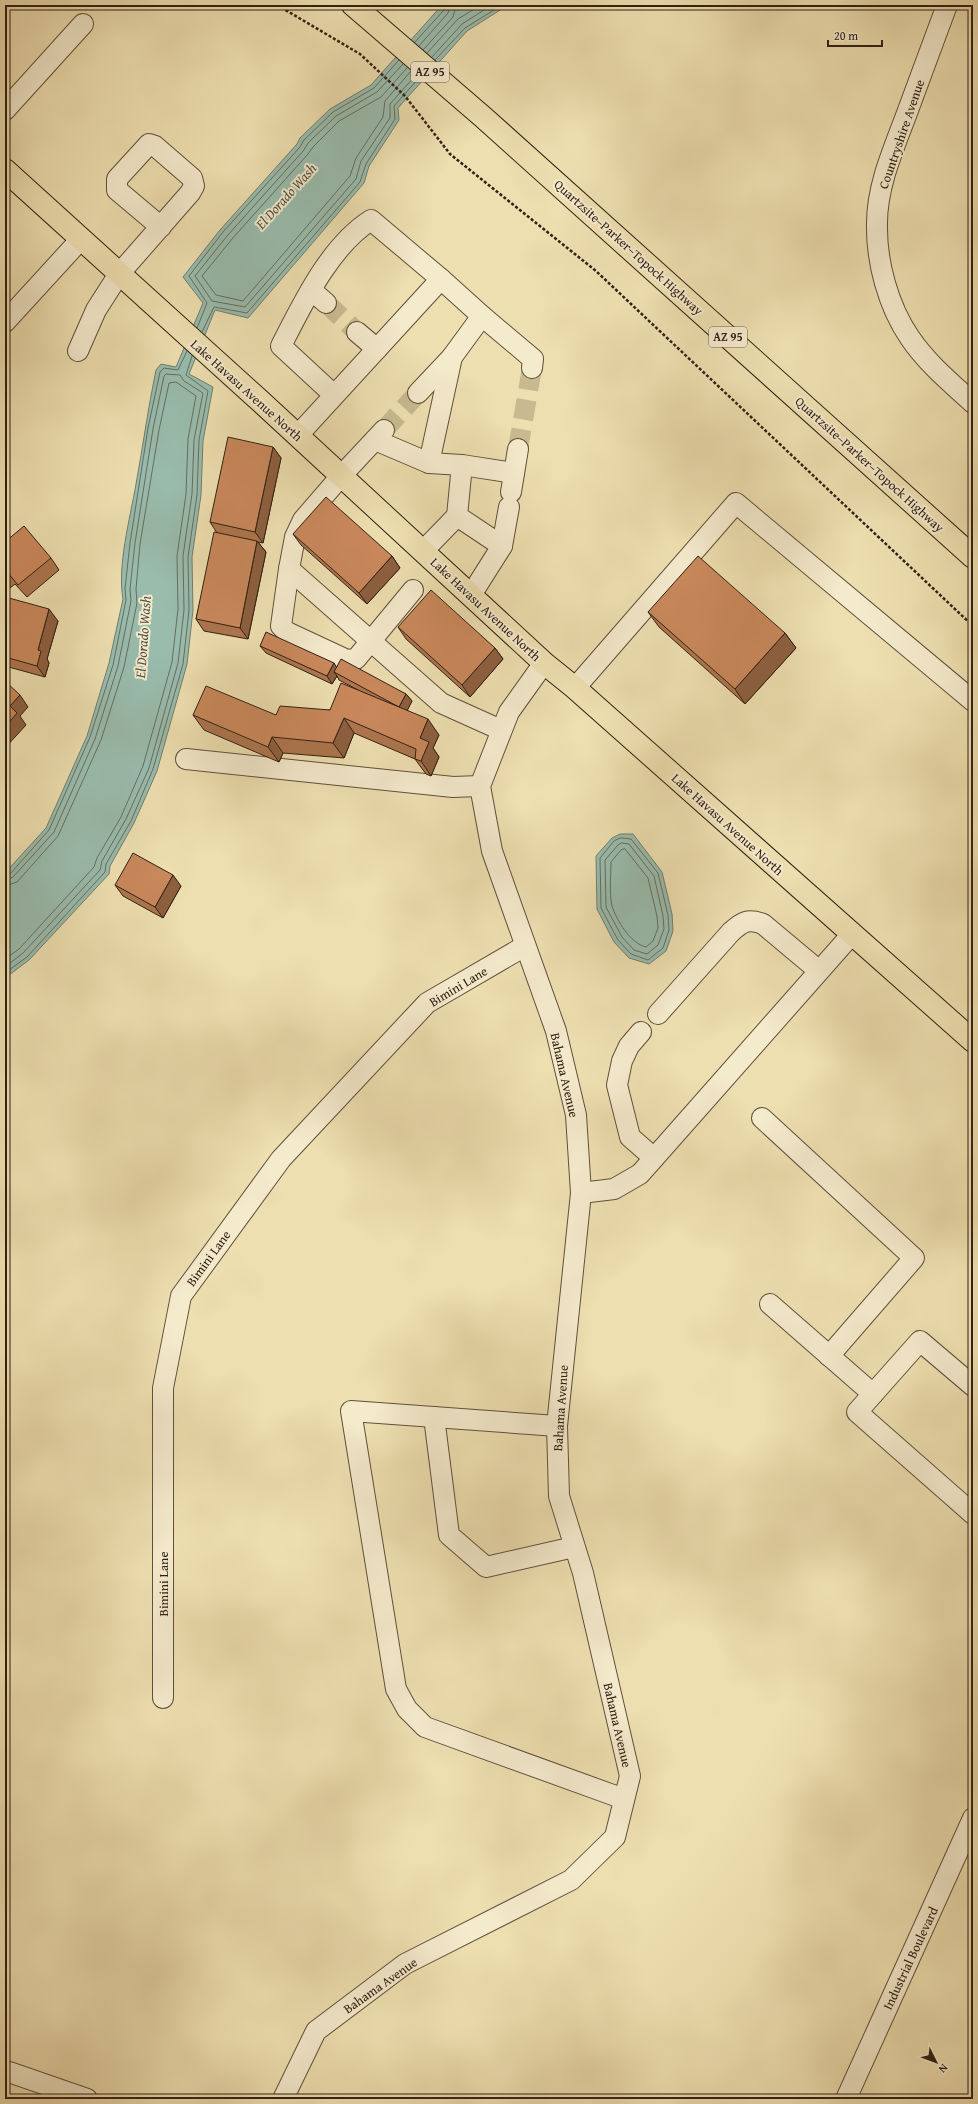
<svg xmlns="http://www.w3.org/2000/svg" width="978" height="2104" font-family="'Gentium Book Plus',serif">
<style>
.water{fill:#99bcad;stroke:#6f7e70}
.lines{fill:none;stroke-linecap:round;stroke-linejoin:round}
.shore{stroke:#646e60;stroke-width:1}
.minor-tunnel{stroke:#c8b991;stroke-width:20;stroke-dasharray:20 10;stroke-linecap:butt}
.minor-casing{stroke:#5f503b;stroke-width:22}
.major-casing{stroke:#2f2014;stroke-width:24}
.highway-casing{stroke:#2f2014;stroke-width:24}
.path{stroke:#2f2014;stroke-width:2.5;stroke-dasharray:3 2;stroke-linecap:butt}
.minor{stroke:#f4eacc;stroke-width:20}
.major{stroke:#eedfb0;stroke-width:22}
.highway{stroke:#eedfb0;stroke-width:22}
.wall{fill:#ad754e;stroke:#2f2014}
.shaded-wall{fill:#8d5f40;stroke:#2f2014}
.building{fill:#c9885b;stroke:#2f2014}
.labels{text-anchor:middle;stroke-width:4;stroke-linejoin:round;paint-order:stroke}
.shield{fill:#f4eacc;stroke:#6a5d4b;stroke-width:1}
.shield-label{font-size:12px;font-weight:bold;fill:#2f2014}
.street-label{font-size:13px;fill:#2f2014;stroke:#f4eacc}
.water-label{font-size:14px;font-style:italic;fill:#4f4f42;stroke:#f4eacc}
</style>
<rect width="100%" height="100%" fill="#eedfb0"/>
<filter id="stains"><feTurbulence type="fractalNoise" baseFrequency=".005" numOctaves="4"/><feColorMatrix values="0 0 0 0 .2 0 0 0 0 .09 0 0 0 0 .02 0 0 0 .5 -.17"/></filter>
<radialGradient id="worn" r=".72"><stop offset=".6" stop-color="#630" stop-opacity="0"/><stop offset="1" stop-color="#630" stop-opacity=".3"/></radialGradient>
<g class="water">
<path d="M442 5H508L467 31 398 108 399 120 369 166 364 183 248 318 215 310 189 374 213 387 203 441 201 495 192 557 193 610 187 664 157 771 134 823 110 866 109 874 29 960 5 978V873L46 828 87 736 109 663 123 599C117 566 130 519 136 484 143 446 148 408 156 370L161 364 176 367 203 303 183 277 220 230 297 144 300 138 330 109 371 85Z"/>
<polygon points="620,834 633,834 662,872 672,914 673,931 666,951 649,964 629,958 614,942 597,909 596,856 612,838"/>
</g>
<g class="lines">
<g class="shore">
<polyline points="415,42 444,10 445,5"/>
<polyline points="419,46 448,13 450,5"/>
<polyline points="423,50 453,17 456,5"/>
<polyline points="427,53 458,19 481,5"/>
<polyline points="432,57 462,24 492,5"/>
<polyline points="435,60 465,28 502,5"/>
<polyline points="403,64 377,92 336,116 308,143 304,150 227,236 195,276 212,301 245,307 356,179 361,161 390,118 390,104 416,75"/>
<polyline points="407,68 381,97 339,121 313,147 308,154 232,239 202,276 216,295 243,301 350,176 356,158 383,117 385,101 411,71"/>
<polyline points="197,328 207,303 189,276 223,232 300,147 304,140 333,112 374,88 399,60"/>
<polyline points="202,332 214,307 247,313 360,182 366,164 395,119 394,106 419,78"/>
<polygon points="621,838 631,839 658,873 668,915 669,930 663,948 648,960 631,954 618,940 601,908 600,858 614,841"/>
<polygon points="622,843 629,844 654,876 663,916 664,929 658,945 647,954 634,950 622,937 606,907 605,860 618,845"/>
<path d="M625 849 648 878 657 916 658 928 653 941 646 947C630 943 617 921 612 906 609 893 611 875 611 862L621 850Z"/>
<polyline points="5,875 10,874 49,830 90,737 113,665 126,600 125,589 130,543 148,428 160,372 164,368 178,370 187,351"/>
<polyline points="5,880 13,877 54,832 95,739 118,666 131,601 130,589 135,543 153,429 164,376 166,374 180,375 184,381 203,393 194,440 192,494 183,556 184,610 178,663 149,768 126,819 102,861 100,870 23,953 5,967"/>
<polyline points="5,886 17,882 58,836 101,740 124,667 137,603 136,589 140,544 159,430 169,383 176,382 196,396 188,439 186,494 177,556 178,609 172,662 143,766 121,817 97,858 94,867 19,949 5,959"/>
<polyline points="5,973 27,957 105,872 106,864 131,821 153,769 183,664 189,610 188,557 197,495 199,440 208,391 186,375 192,356"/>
</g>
<g class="minor-tunnel">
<polyline points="326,303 357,332"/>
<polyline points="384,430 418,393"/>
<polyline points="518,449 532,368"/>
</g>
<g class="minor-casing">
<g id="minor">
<path d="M947 5C934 41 920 77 907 113 894 148 877 185 877 223 876 261 888 306 910 338 927 363 951 383 973 403"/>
<polyline points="5,110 83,24"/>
<polyline points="441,279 482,316 533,359 532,368"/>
<polyline points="311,290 326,303"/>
<polyline points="5,322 81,239"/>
<polyline points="357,332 377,349"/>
<polyline points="78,351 96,310 119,274 190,193 194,186 192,178 155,146 149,144 117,179 117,190 161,227"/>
<polyline points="418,393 452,357"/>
<polyline points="384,430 341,476 303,520 295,537 289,569 441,703 501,730"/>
<path d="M298 435 441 279 371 220C330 246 303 303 281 346L334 395"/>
<polyline points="375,440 429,463 462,465 514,473"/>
<polyline points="429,463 452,357 482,316"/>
<polyline points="511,492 518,449"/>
<polyline points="457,516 462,465"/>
<polyline points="423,551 457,516 502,546"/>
<polyline points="289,569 281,626 287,632 347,660 356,659 413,590"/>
<polyline points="471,595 502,546 509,507"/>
<polyline points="575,688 736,503 973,701"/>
<polyline points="186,759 453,787 480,786"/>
<path d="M658 1014 731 932C742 922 748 918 763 924L818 970"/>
<polyline points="641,1032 629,1046 622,1061 617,1085 630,1137 654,1158"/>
<polyline points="762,1118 914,1258 829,1356"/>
<polyline points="581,1193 614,1189 640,1174 852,934"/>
<polyline points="770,1304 873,1394"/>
<polyline points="973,1386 920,1341 857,1412 973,1514"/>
<polyline points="434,1417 449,1535 486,1567 574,1547"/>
<polyline points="557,1426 351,1411 396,1689 407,1709 425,1727 624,1799"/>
<polyline points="163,1698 163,1388 181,1296 281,1159 427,1003 525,946"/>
<polyline points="9,2072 87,2099"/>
<polyline points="283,2099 316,2031 405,1964 571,1880 615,1837 630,1776 583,1573 559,1496 557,1426 581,1193 576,1115 556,1031 492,851 480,786 509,712 544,663"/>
<polyline points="846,2099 973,1818"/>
</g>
</g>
<g class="major-casing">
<polyline id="major" points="5,170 258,399 544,663 575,688 973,1041"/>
</g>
<g class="highway-casing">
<polyline id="highway" points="353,5 483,117 973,557"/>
</g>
<polyline class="path" points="277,5 360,54 405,96 450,154 596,271 973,626"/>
<use href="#minor" class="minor"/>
<use href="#major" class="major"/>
<use href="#highway" class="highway"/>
</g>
<g class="wall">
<polygon points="273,447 281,458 263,543 258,542 266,552 248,639 204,631 196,619 217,533 210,522"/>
<polygon points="293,534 392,556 400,568 367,604 301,545"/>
<polygon points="5,542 51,558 59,570 27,597 15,584 5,592"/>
<polygon points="5,611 58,621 47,659 49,663 45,677 5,666"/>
<polygon points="648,612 785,633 796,648 745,704 659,627"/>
<polygon points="398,627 495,648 503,659 470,697 406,639"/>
<polygon points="260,646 336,667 406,694 412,701 407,710 439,735 433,748 439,757 431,776 426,774 415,759 354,733 344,758 283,753 279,762 204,730 193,715 276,715 330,710 358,690 339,680 337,676 332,684 266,653"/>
<polygon points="115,885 181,886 163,918 123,896"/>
</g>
<g class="shaded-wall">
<polygon points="273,447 281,458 263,543 255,532"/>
<polygon points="5,522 8,526 5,529"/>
<polygon points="257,541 266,552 248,639 240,628"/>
<polygon points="392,556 400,568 367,604 359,593"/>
<polygon points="49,609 58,621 47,659 49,663 45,677 37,666 38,650"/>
<polygon points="785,633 796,648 745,704 735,689"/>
<polygon points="495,648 503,659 470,697 462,685"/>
<polygon points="334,663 339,671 334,672 337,676 332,684 327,676"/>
<polygon points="406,694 412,701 405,715 399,707"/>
<polygon points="20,695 28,707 20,716 26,725 5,748 5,727 10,706"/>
<polygon points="344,718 354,733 344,758 333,743"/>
<polygon points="428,719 439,735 433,748 439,757 431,776 421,761 420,738"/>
<polygon points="272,737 283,753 279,762 268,747"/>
<polygon points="173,875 181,886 163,918 155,907"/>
</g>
<g class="building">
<polygon points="228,437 273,447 255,532 210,522"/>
<polygon points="326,497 392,556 359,593 293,534"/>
<polygon points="24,526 51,558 18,585 7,572 5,574 5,542"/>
<polygon points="214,532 257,541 240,628 196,619"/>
<polygon points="698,556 785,633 735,689 648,612"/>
<polygon points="431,590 495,648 462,685 398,627"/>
<polygon points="9,598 49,609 38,650 41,651 37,666 5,657 5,611"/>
<polygon points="266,632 334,663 327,676 260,646"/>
<polygon points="341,659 406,694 399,707 334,672"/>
<polygon points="5,681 20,695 10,706 17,713 5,727"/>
<polygon points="341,683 428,719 420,738 429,742 421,761 415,759 416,749 344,718 333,743 272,737 268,747 193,715 206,686 276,715 280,706 330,710"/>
<polygon points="133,853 173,875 155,907 115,885"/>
</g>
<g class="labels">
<g class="shield">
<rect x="411" y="62" width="38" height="20" rx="3"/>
<rect x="709" y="327" width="38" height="20" rx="3"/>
</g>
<g class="shield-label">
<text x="430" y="76">AZ 95</text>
<text x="728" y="341">AZ 95</text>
</g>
<g class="street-label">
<text transform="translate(901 134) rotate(-71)" y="5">Countryshire Avenue</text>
<text transform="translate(629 247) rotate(42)" y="5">Quartzsite–Parker–Topock Highway</text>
<text transform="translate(247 390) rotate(42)" y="5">Lake Havasu Avenue North</text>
<text transform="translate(870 464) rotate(42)" y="5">Quartzsite–Parker–Topock Highway</text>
<text transform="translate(486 609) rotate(43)" y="5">Lake Havasu Avenue North</text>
<text transform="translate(728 824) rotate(42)" y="5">Lake Havasu Avenue North</text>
<text transform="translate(458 986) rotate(-31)" y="5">Bimini Lane</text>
<text transform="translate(565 1075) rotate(77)" y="5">Bahama Avenue</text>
<text transform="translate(208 1258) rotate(-54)" y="5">Bimini Lane</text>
<text transform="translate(560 1408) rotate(-86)" y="5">Bahama Avenue</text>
<text transform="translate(163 1584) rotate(-90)" y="5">Bimini Lane</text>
<text transform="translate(618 1725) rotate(77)" y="5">Bahama Avenue</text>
<text transform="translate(910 1958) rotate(-65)" y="5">Industrial Boulevard</text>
<text transform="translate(380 1985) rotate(-35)" y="5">Bahama Avenue</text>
</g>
<g class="water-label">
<text transform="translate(286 196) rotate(-48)" y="5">El Dorado Wash</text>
<text transform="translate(143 637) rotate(-86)" y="5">El Dorado Wash</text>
</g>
</g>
<rect width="978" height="2104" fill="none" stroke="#eedfb0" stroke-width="20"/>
<rect x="6" y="6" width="966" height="2092" fill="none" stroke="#2f2014" stroke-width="2"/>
<rect x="10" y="10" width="958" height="2084" fill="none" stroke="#2f2014"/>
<g transform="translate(936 2062) rotate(132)" stroke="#f4eacc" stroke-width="3" paint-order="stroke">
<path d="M0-3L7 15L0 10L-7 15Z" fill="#2f2014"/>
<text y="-6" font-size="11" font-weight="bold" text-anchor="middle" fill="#2f2014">N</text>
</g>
<path d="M828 40v6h54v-6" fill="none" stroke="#2f2014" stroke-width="2"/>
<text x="834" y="40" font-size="12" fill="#2f2014" stroke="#f4eacc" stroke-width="3" paint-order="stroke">20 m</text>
<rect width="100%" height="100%" filter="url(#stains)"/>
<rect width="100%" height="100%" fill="url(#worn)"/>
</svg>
